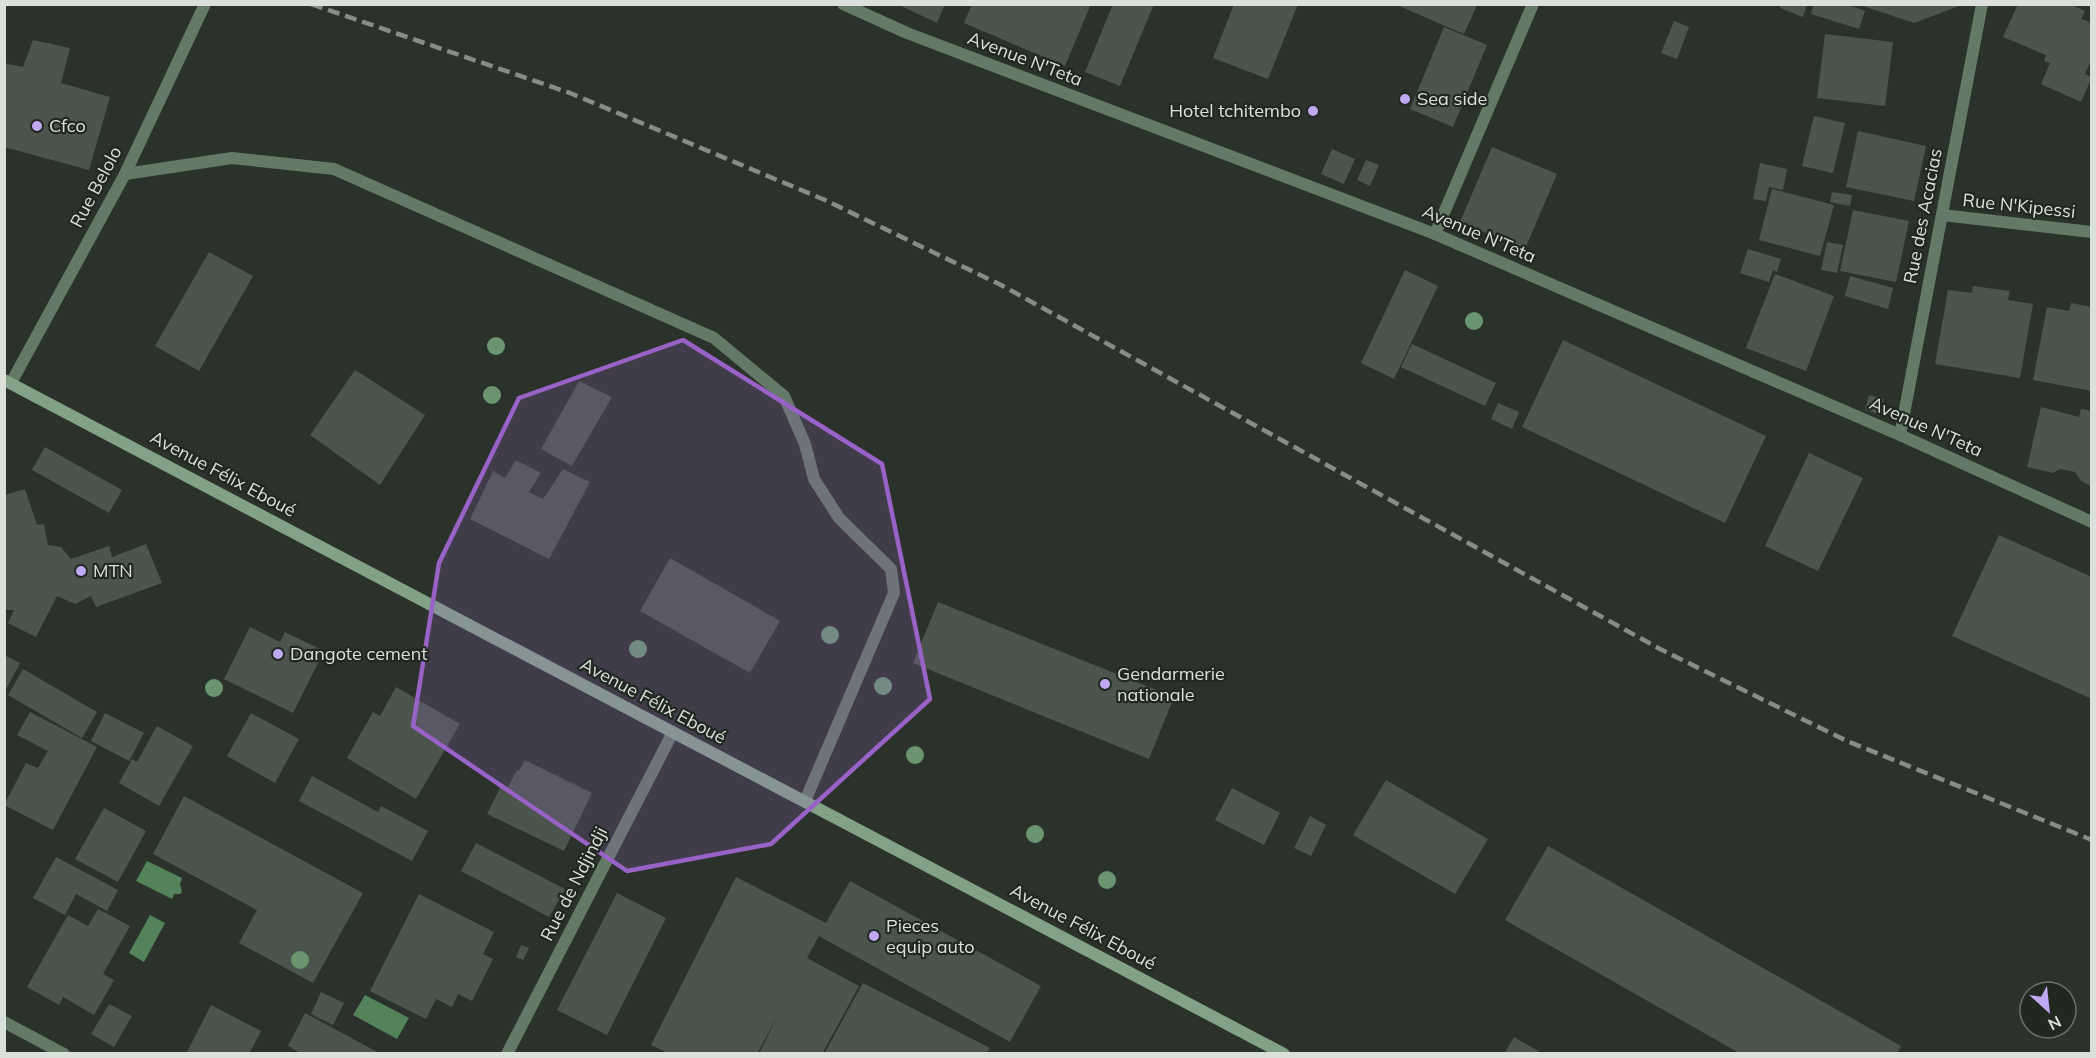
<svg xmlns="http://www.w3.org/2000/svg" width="2096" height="1058" font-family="Mulish,sans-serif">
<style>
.water{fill:#54825b}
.building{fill:#4c554d}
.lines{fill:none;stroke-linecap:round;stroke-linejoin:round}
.lane{stroke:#657967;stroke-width:12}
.street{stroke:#657967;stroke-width:12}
.secondary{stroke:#82a186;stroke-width:12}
.rail{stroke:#868c86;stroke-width:4.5;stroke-dasharray:12 6;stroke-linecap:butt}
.tree{fill:#6b9571}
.marked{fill:#9862c7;fill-opacity:0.2;stroke:#9862c7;stroke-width:4.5;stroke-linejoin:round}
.poi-dot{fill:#c0a8f3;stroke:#212822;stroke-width:2}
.labels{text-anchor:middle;stroke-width:4.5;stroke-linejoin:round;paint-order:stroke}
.street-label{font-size:18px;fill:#dbe0db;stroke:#212822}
.poi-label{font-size:18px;fill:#dbe0db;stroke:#212822;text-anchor:start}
</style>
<rect width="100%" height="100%" fill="#2b322b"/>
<g class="water">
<polygon points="147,861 182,878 180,884 182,892 180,894 174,894 172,899 136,881"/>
<polygon points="150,915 165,923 144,962 129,953"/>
<polygon points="365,995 409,1018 397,1039 353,1015"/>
</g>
<g class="building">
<polygon points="897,4 945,4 937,23"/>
<polygon points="972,4 1091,4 1065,66 964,23"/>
<polygon points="1113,4 1154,4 1120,86 1085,72"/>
<polygon points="1234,4 1298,4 1268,79 1213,58"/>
<polygon points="1781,4 1807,4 1803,17 1780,8"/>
<polygon points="1814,4 1845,4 1865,11 1859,29 1811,14"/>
<polygon points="1857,4 1962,4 1962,5 1914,23"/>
<polygon points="2018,4 2070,4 2085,11 2081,19 2092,23 2092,58 2085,74 2092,77 2081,102 2041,84 2050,63 2044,61 2046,55 2003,37"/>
<polygon points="1397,5 1477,5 1464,34"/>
<polygon points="1674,21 1689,27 1677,59 1661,53"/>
<polygon points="1444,27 1487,45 1453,127 1410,109"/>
<polygon points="1825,34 1893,42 1885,106 1817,98"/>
<polygon points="33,40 70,48 61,83 110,97 89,170 4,147 4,63 23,67"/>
<polygon points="1814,116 1845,123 1833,173 1802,166"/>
<polygon points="1858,131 1926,146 1914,201 1846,187"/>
<polygon points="1492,147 1557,174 1525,249 1460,222"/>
<polygon points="1332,149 1355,159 1344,184 1321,174"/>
<polygon points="1366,160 1379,165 1370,186 1357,180"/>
<polygon points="1760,163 1787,169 1783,190 1769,187 1766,201 1753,199"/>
<polygon points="1772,189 1834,205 1820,256 1759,240"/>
<polygon points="1832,192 1852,195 1850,206 1830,202"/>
<polygon points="1853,210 1909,221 1896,282 1840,271"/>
<polygon points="1827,242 1843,245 1837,273 1821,270"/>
<polygon points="1748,249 1781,259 1777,272 1773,270 1769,282 1740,273"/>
<polygon points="209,252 253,276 199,371 155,346"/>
<polygon points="1405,270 1438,286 1394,379 1361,363"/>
<polygon points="1775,274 1834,296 1806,371 1746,348"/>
<polygon points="1850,276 1893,288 1888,309 1845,296"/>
<polygon points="1973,286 2010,291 2008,300 2033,304 2020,378 1935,364 1948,290 1972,293"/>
<polygon points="2071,303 2092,307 2092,391 2033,380 2047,307 2069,311"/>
<polygon points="1563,340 1766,436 1725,523 1522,427"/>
<polygon points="1412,344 1496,383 1485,406 1401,367"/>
<polygon points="355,370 425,415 380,485 310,435"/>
<polygon points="579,381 612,397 572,466 541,449"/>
<polygon points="1869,395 1884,399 1879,414 1865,410"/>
<polygon points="1498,403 1519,412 1512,429 1491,419"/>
<polygon points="2041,407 2079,417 2081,409 2092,411 2092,487 2081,481 2075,472 2060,469 2053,473 2027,467"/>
<polygon points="45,447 122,490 109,513 32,470"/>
<polygon points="1809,453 1863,478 1818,571 1765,546"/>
<polygon points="516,460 541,473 529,492 543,499 563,469 590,482 549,559 470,519 493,471 505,478"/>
<polygon points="25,489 37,525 44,524 48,545 61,547 71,559 109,546 112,557 146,544 162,583 96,607 91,596 75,604 57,596 36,637 8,623 14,610 4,610 4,495"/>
<polygon points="1999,535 2092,577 2092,699 1952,636"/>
<polygon points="670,558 780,621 750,673 640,611"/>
<polygon points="938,602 1174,697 1149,759 913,663"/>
<polygon points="250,627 280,642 285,632 324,651 293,713 224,679"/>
<polygon points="4,655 20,663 4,693"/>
<polygon points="23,669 97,712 82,738 8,695"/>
<polygon points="396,687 460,724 416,799 347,758 373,712 380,716"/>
<polygon points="30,712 97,747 53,830 4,805 26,763 38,768 48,751 17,735"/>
<polygon points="105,713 144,733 129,761 91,741"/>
<polygon points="251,713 299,739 275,783 227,756"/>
<polygon points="157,726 193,746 159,806 119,783 132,759 137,762"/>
<polygon points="525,760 592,793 564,851 487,814 502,784 508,787 517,770 519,771"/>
<polygon points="312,776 378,812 381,806 428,831 412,861 299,801"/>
<polygon points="1386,780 1488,839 1455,894 1353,835"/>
<polygon points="1232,788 1280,813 1264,845 1215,820"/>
<polygon points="184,796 363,893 313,983 239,943 257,910 153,854"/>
<polygon points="104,808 146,831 118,882 75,859"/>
<polygon points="1310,816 1326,825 1311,856 1294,848"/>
<polygon points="476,843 565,889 549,917 461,871"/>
<polygon points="1548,846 1901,1046 1897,1054 1741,1054 1505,920"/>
<polygon points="56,857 118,890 107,911 76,894 65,915 33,898"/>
<polygon points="736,877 826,923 850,881 1041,986 1010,1042 819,936 807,958 859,986 822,1054 759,1054 778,1015 757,1054 670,1054 651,1045"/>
<polygon points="617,893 666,918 607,1035 557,1010"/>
<polygon points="419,894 494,932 483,954 493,959 472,1001 458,994 452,1007 436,999 426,1019 370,991"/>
<polygon points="98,909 130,926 103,974 114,980 94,1015 63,997 59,1005 27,987 68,915 88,926"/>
<polygon points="521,945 529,948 523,960 516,957"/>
<polygon points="863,983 990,1048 986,1054 824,1054"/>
<polygon points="321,992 344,1003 333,1025 311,1014"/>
<polygon points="109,1004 132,1016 114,1047 91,1034"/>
<polygon points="211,1005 261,1031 249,1054 186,1054"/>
<polygon points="305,1013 381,1054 302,1054 288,1046"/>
<polygon points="1514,1037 1543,1054 1504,1054"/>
</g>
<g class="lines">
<polyline class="lane" points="125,174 232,158 334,169 714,338 784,396 805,444 814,479 839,518 891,569 894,593 805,801"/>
<g class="street">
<polyline points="843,4 907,33 1435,234 1900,435 2092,522"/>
<polyline points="1942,215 2092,232"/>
<polyline points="1435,234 1533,4"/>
<polyline points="11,383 125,174 205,4"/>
<polyline points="1900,435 1982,4"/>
<polyline points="4,1022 64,1054"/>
<polyline points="507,1054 673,732"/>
</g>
<polyline class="secondary" points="4,380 1284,1054"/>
<polyline class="rail" points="311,4 570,93 825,200 1001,285 1660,649 1847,741 2092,840"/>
</g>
<g class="tree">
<circle cx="1474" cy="321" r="9"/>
<circle cx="496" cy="346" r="9"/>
<circle cx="492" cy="395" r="9"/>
<circle cx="830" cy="635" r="9"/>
<circle cx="638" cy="649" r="9"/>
<circle cx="883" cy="686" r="9"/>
<circle cx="214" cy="688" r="9"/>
<circle cx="915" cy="755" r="9"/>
<circle cx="1035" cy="834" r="9"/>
<circle cx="1107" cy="880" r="9"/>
<circle cx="300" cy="960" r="9"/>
</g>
<path class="marked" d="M683 340 882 464 930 699 771 844 627 871 413 726 439 563 519 398Z"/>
<g class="poi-dot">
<circle cx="1405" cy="99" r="6"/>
<circle cx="1313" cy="111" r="6"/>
<circle cx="37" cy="126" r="6"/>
<circle cx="81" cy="571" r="6"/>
<circle cx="278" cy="654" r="6"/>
<circle cx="1105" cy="684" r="6"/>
<circle cx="874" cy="936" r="6"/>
</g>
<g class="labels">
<g class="street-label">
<text transform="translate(1025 59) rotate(21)" y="6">Avenue N'Teta</text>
<text transform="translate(96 187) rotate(-62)" y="6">Rue Belolo</text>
<text transform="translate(2019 206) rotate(6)" y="6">Rue N'Kipessi</text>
<text transform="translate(1923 216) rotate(-79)" y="6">Rue des Acacias</text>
<text transform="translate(1479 234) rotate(23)" y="6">Avenue N'Teta</text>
<text transform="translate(1926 427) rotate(24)" y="6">Avenue N'Teta</text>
<text transform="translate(223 474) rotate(28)" y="6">Avenue Félix Eboué</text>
<text transform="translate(653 701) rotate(28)" y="6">Avenue Félix Eboué</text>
<text transform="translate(574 884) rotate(-63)" y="6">Rue de Ndjindji</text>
<text transform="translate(1083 927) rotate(28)" y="6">Avenue Félix Eboué</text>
</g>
<g class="poi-label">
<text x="1417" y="105">Sea side</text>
<text x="1301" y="117" text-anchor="end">Hotel tchitembo</text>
<text x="49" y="132">Cfco</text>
<text x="93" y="577">MTN</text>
<text x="290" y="660">Dangote cement</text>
<text x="1117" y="680">Gendarmerie<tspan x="1117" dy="21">nationale</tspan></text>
<text x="886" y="932">Pieces<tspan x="886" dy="21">equip auto</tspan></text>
</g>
</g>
<rect width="2096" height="1058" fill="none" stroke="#dbe0db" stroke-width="12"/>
<g transform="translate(2048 1010) rotate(153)"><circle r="28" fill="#212822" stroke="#6b726c" stroke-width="1.5"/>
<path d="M0-4.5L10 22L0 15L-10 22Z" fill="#c0a8f3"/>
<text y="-9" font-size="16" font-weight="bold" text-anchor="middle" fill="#dbe0db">N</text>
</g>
</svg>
